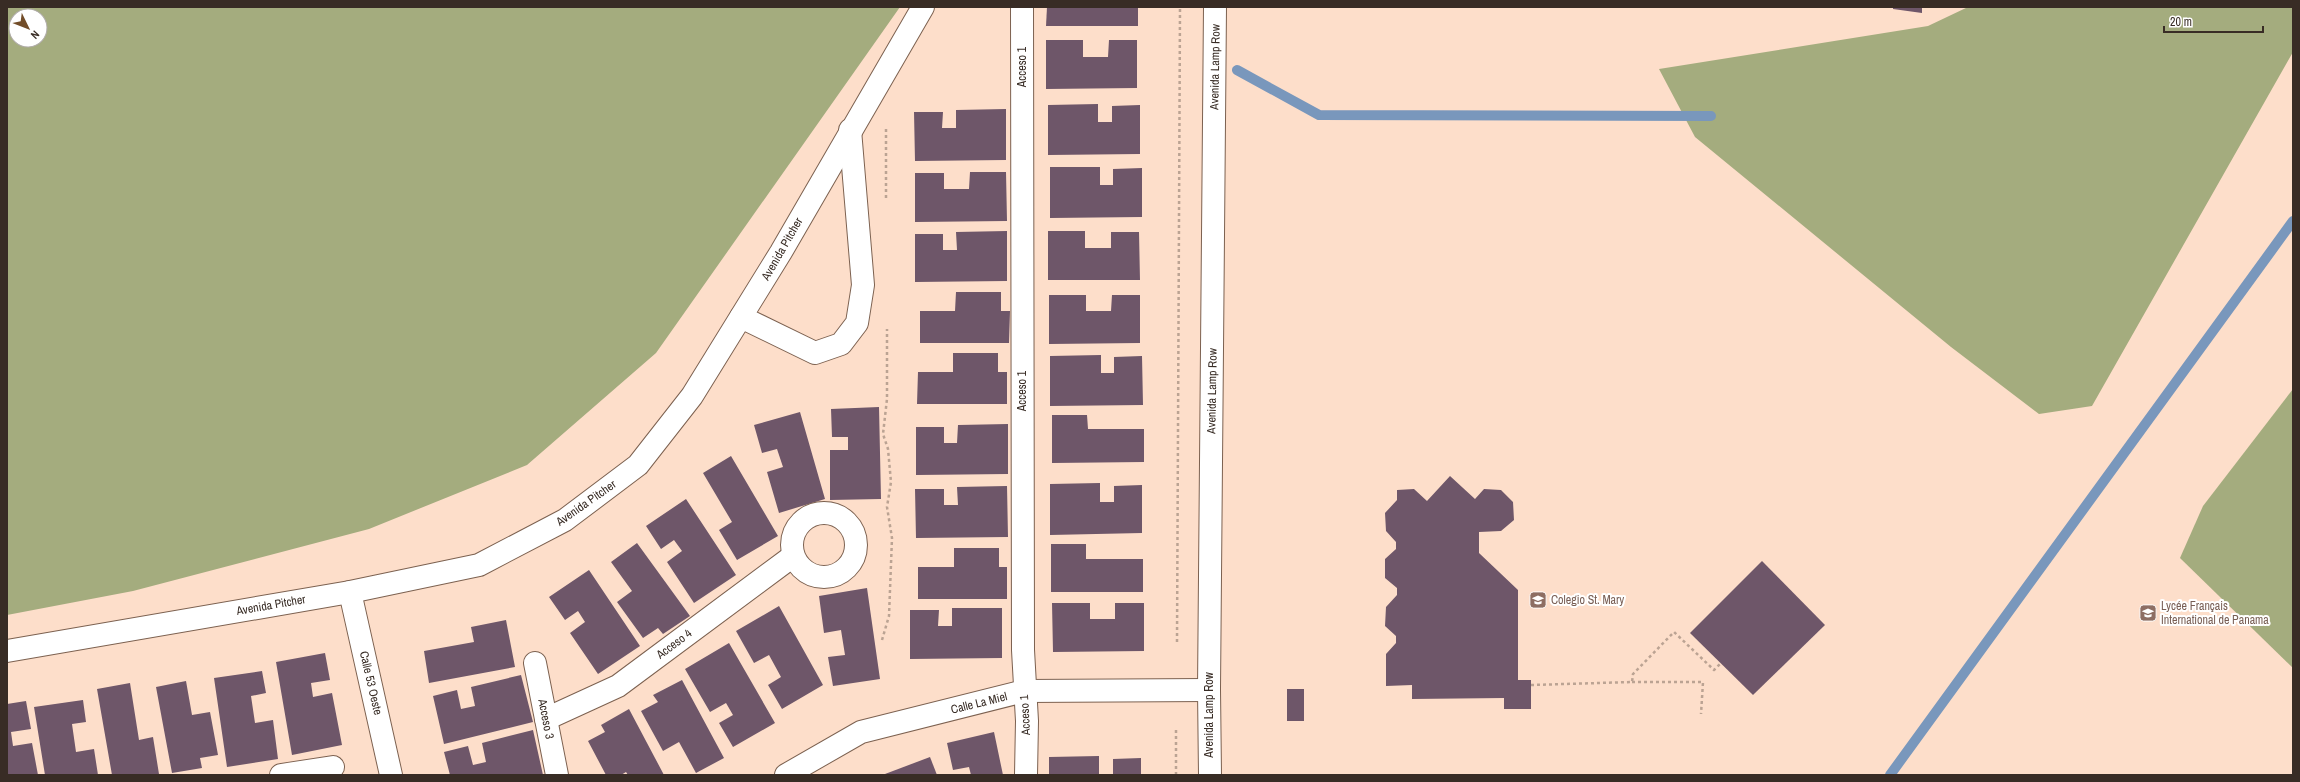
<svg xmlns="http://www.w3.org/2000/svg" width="2300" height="782" font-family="'Archivo Narrow',sans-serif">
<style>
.forest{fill:#a4ac7e;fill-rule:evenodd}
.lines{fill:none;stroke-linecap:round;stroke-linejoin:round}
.stream{stroke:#7997bc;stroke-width:10}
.building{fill:#6e5669}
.street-casing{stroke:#7c6150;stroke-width:24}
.path{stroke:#bba393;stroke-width:2.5;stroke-dasharray:3 3;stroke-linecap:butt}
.street{stroke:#fff;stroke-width:22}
.labels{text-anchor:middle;stroke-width:4;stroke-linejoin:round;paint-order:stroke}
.street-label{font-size:12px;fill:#382c25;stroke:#fff}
.education-label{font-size:12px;fill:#785e54;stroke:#fff;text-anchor:start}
</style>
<rect width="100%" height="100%" fill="#fddeca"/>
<g class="forest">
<path d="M7 7H900L656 353 527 465 369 529 133 591 7 615ZM16 16H40V40H16Z"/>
<polygon points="1968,7 2293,7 2293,52 2092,406 2039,414 1951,347 1695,137 1659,69 1928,26"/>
<polygon points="2293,389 2293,668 2180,558 2203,506"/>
</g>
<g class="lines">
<g class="stream">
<polyline points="1237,70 1319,115 1711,116"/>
<polyline points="1890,775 2293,221"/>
</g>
</g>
<g class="building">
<polygon points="1047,7 1138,7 1138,26 1046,26"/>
<polygon points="1893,7 1922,7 1922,13 1893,9"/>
<polygon points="1046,40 1083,40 1083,57 1108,57 1109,40 1137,40 1137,88 1046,89"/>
<polygon points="1098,104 1098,122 1112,122 1112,106 1140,105 1140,154 1048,155 1048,105"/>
<polygon points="1006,109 1006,160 915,161 914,112 943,112 942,128 956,128 956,110"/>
<polygon points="1050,167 1100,167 1100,185 1113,185 1113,169 1142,168 1142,217 1050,218"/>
<polygon points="970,172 1006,172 1007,221 915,222 915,173 944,173 944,189 969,189"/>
<polygon points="1007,231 1007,281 915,282 915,234 943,234 943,250 957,250 956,232"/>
<polygon points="1048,231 1085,231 1085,248 1111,248 1111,232 1139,232 1140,280 1048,280"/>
<polygon points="956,292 1001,292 1001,311 1010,311 1009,343 920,343 920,311 955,311"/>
<polygon points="1049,295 1086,295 1086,311 1111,311 1112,295 1140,295 1140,343 1049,344"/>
<polygon points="953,353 998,353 998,372 1007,372 1007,404 917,404 918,372 953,372"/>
<polygon points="1101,355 1101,373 1114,373 1114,357 1142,356 1143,405 1050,406 1050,356"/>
<polygon points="879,407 881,499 830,500 830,450 848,450 848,437 832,437 831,409"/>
<polygon points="800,412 825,499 779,513 767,472 783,467 777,449 762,453 754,425"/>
<polygon points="1052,415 1087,415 1088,429 1144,429 1144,462 1052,463"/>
<polygon points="1008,424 1008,474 916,475 916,427 944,427 944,443 957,443 958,425"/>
<polygon points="731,456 778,536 737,560 719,530 732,522 703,473"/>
<polygon points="1450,476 1475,499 1484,489 1501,490 1513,502 1514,520 1501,531 1479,532 1479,553 1518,590 1518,680 1531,680 1531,709 1504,709 1504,698 1412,699 1412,685 1386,686 1386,654 1396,643 1396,636 1385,626 1386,607 1397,595 1397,588 1385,578 1385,559 1396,549 1396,542 1386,531 1385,513 1397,500 1397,490 1414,489 1427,501"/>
<polygon points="1100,483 1100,502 1114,502 1114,486 1142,485 1142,533 1050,535 1050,484"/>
<polygon points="1007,486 1008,537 916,538 915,489 944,489 944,505 958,505 957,487"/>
<polygon points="686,499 736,575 694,603 667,562 682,551 674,540 661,549 646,526"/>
<polygon points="637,543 690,616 663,634 658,628 643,638 617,602 632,591 611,562"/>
<polygon points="1051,544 1086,544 1086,559 1143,559 1143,592 1051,592"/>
<polygon points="954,548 999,548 999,567 1007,567 1007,599 918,599 918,567 954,567"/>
<polygon points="1762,561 1825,625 1753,695 1690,633"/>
<polygon points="589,570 640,646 598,674 570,633 585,622 578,611 565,620 549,597"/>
<polygon points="867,588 880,679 833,686 828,657 845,655 841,630 824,633 819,596"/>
<polygon points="1052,603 1090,603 1090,619 1115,619 1115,603 1144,603 1144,651 1053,652"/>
<polygon points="779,606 823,685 782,709 768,685 781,677 769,655 754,663 736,631"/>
<polygon points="952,608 1002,608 1002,658 910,659 910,610 939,610 938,626 952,626"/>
<polygon points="506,620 515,667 429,683 424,651 474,642 471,627"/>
<polygon points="729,643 775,723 733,747 719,723 733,715 726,703 710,712 685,669"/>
<polygon points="325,653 330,680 311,683 313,697 332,693 342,745 292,755 276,662"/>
<polygon points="262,671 266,693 251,696 255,723 273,720 278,759 227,767 214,678"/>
<polygon points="521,675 533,722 444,744 433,696 457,690 461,709 475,706 471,687"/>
<polygon points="682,680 724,758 696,773 679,742 663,751 641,711 658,702 653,695"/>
<polygon points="186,681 192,715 210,712 218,755 200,758 202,768 172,773 156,687"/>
<polygon points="130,683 139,740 153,737 159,774 112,775 97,689"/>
<rect x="1287" y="689" width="17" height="32"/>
<polygon points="83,700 86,722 72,724 76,752 94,749 98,775 45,775 34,707"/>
<polygon points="26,701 31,729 11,732 13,746 32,743 38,775 7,775 7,704"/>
<polygon points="629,709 664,775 628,775 626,772 621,775 606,775 588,741 605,732 601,725"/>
<polygon points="533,730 543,775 450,775 444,752 468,746 473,765 486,762 482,743"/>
<polygon points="994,732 1003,775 971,775 969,767 953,770 947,743"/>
<polygon points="1099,756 1099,775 1049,775 1049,757"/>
<polygon points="930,757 937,775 886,775 885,774"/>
<polygon points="1141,758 1141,775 1113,775 1113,759"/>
</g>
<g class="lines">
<g class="street-casing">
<g id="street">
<polyline points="1022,7 1023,650 1027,721 1026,775"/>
<polyline points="741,317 815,353 841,344 857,323 863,285 850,130"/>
<circle cx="824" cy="545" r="32"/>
<polyline points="350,592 391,775"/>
<polyline points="7,651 350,592 479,565 565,520 638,465 692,396 781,252 923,7"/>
<polyline points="535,663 557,775"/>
<polyline points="546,719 618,686 793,556"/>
<polyline points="281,775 333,767"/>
<polyline points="786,775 861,732 1024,691 1209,690"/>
<polyline points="1210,775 1209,690 1215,7"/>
</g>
</g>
<g class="path">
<polyline points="886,129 886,198"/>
<polyline points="882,640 889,616 892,538 887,507 891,482 888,449 883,434 887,399 887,329"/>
<polyline points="1177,642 1180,7"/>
<polyline points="1632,682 1703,682 1701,714"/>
<polyline points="1531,685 1632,682 1633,674 1674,632 1714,670 1721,663"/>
<polyline points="1176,730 1176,775"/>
</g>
<use href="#street" class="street"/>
</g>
<defs>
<g id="school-square" transform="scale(0.9)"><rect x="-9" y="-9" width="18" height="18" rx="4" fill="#8d6e63" stroke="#fff"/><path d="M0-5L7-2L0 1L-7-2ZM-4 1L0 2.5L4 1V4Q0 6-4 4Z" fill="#fff"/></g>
</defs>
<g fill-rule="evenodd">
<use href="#school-square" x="1538" y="600"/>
<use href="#school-square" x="2148" y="613"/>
</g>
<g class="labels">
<g class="street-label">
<text transform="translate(1022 67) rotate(-90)" y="4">Acceso 1</text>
<text transform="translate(1215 67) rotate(-89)" y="4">Avenida Lamp Row</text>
<text transform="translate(782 249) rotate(-60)" y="4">Avenida Pitcher</text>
<text transform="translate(1022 391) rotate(-90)" y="4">Acceso 1</text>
<text transform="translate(1212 391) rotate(-89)" y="4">Avenida Lamp Row</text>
<text transform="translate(586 503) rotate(-35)" y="4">Avenida Pitcher</text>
<text transform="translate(271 605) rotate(-10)" y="4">Avenida Pitcher</text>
<text transform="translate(674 644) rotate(-37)" y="4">Acceso 4</text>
<text transform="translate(371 683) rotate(77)" y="4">Calle 53 Oeste</text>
<text transform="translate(979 703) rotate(-14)" y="4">Calle La Miel</text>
<text transform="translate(1025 715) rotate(-93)" y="4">Acceso 1</text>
<text transform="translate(1209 715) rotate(-90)" y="4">Avenida Lamp Row</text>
<text transform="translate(546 719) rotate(79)" y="4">Acceso 3</text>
</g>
<g class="education-label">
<text x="1551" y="604">Colegio St. Mary</text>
<text x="2161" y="610">Lycée Français<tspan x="2161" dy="14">International de Panama</tspan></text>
</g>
</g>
<rect width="2300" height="782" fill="none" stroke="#382c25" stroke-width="16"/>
<g transform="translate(28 28) rotate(133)"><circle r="19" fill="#ffffff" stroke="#afaba8"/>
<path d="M0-3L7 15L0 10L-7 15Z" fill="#724d29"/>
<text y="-6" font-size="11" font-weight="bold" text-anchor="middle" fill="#382c25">N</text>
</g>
<path d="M2164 26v6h99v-6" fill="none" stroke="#382c25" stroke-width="2"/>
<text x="2170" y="26" font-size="12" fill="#382c25" stroke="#ffffff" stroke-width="3" paint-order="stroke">20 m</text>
</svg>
